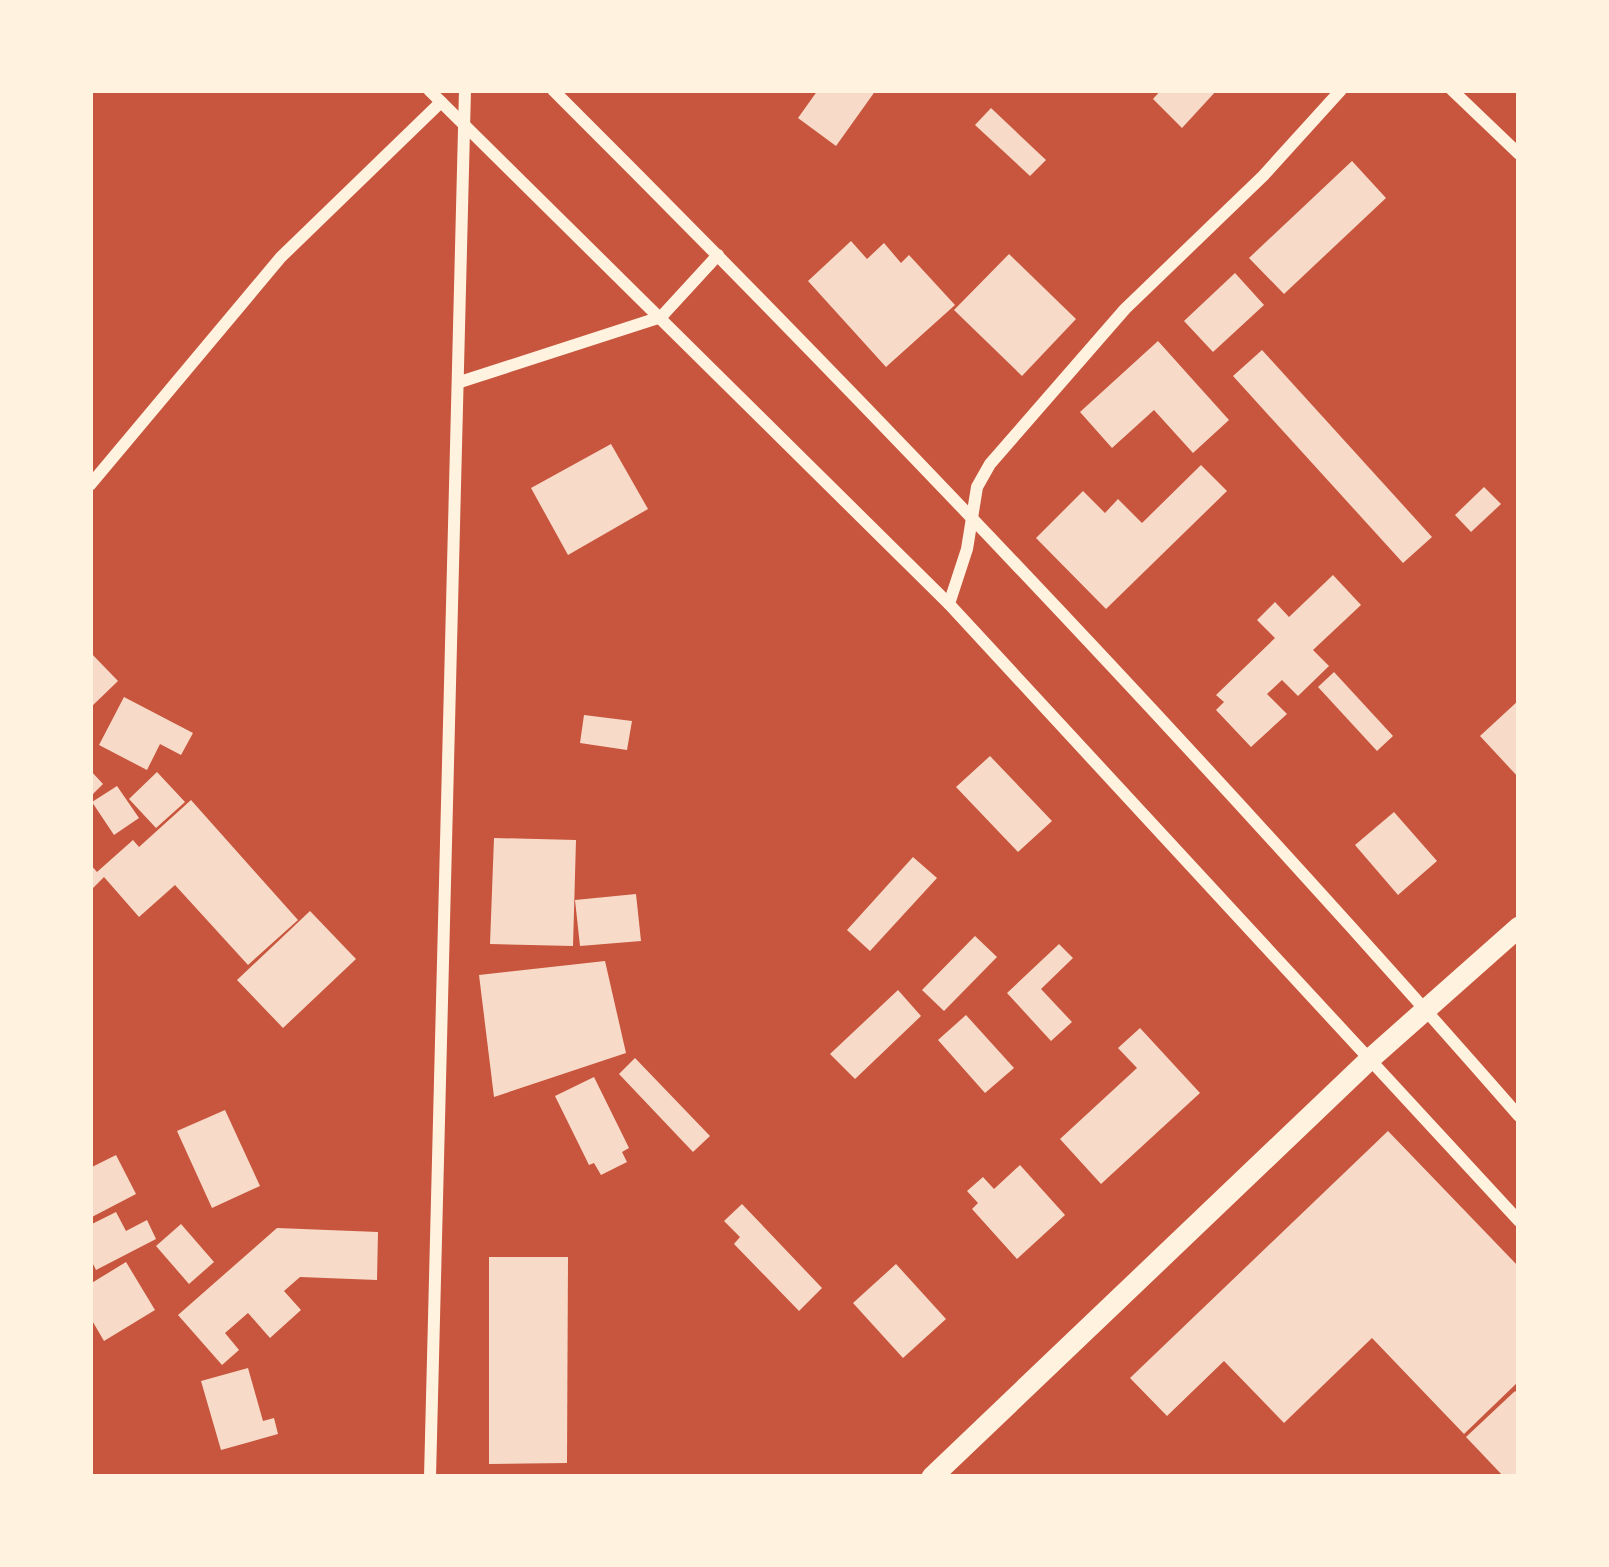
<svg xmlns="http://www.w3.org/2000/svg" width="1609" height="1567" font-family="Helvetica,sans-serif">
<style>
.building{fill:#f7dbc8}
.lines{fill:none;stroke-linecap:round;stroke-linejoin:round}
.minor{stroke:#fff3e0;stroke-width:12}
.tertiary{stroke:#fff3e0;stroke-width:21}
</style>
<rect width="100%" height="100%" fill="#c8553d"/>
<g class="building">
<polygon points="818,90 876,90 836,146 798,118"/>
<polygon points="1161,90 1217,90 1182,128 1153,99"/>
<polygon points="991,108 1046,160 1030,176 975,125"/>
<polygon points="1352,161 1386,198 1284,294 1249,258"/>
<polygon points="851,241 867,259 884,243 901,263 909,255 955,305 886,367 808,281"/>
<polygon points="1009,254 1076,319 1022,376 954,310"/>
<polygon points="1235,273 1264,305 1213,352 1184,321"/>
<polygon points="1158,341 1229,420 1193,453 1154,410 1112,448 1080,412"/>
<polygon points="1262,350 1432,537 1403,563 1233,376"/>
<polygon points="611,444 648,509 568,555 531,488"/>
<polygon points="1201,465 1227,491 1106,609 1036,538 1083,491 1105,513 1118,499 1142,523"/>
<polygon points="1484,487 1501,504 1471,532 1455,515"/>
<polygon points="1333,575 1361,605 1313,650 1329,666 1298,696 1282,680 1267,694 1287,714 1251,747 1216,710 1224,702 1216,695 1275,638 1257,620 1275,602 1289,617"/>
<polygon points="90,652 118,681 90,708"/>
<polygon points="1334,672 1393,736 1377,751 1318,687"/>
<polygon points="124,697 193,733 181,755 160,744 147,770 99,745"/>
<polygon points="1519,700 1519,778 1480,736"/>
<polygon points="584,715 632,721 627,750 580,743"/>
<polygon points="990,756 1052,821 1018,852 956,787"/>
<polygon points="90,770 103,784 90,797"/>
<polygon points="157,772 185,802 156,828 129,799"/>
<polygon points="117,786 139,818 114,835 92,802"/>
<polygon points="191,800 298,920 248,965 175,885 139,917 104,877 90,891 90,864 97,872 133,840 139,847"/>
<polygon points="1394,812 1437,861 1398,895 1355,845"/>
<polygon points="494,838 576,840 573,946 490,944"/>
<polygon points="913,857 937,878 870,951 847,930"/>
<polygon points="636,894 641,941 580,946 575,900"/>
<polygon points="310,911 356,959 283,1028 237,980"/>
<polygon points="975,936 997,957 944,1011 922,990"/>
<polygon points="1059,944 1073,958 1041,989 1072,1022 1051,1041 1007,993"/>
<polygon points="605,961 626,1053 494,1097 479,975"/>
<polygon points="898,990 921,1016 855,1079 830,1054"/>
<polygon points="966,1015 1014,1068 985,1093 938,1040"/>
<polygon points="1140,1028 1200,1093 1101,1184 1060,1139 1137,1068 1118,1048"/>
<polygon points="635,1058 710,1136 693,1152 619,1074"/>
<polygon points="594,1077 629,1148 622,1152 627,1162 601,1175 594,1163 589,1165 555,1096"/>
<polygon points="225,1110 260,1186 212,1208 177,1131"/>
<polygon points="1388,1131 1519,1267 1519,1381 1464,1434 1372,1338 1284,1423 1224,1361 1167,1416 1130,1378"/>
<polygon points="116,1155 136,1194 90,1218 90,1168"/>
<polygon points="1020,1165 1065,1215 1017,1259 972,1209 978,1203 967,1191 983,1177 994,1189"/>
<polygon points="742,1204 822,1288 799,1311 734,1244 740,1237 724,1221"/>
<polygon points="116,1212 126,1231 147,1220 156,1239 96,1270 90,1258 90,1225"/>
<polygon points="181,1224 214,1262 189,1284 156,1246"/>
<polygon points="277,1228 378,1232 377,1280 300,1277 284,1291 301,1310 270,1338 248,1313 225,1333 239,1350 222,1365 178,1315"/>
<polygon points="489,1257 568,1257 567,1463 489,1464"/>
<polygon points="126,1262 155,1310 104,1341 90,1317 90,1284"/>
<polygon points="896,1264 946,1319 903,1358 853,1303"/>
<polygon points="248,1368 263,1421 274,1418 278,1434 221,1450 201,1381"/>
<polygon points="1515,1391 1519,1395 1519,1477 1504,1477 1466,1437"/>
</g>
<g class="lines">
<g class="minor">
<polyline points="429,90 949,604 1519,1221"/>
<path d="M553 90C886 422 1209 762 1519 1116"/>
<polyline points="1452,90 1519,154"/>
<polyline points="460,382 661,317 718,255"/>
<polyline points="90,485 281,257 441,102"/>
<polyline points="949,604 967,549 977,487 990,464 1125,309 1263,176 1341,90"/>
<polyline points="430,1477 465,90"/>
</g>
<polyline class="tertiary" points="932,1477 1369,1060 1519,927"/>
</g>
<rect width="1609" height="1567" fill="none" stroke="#fff3e0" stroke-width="186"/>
</svg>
